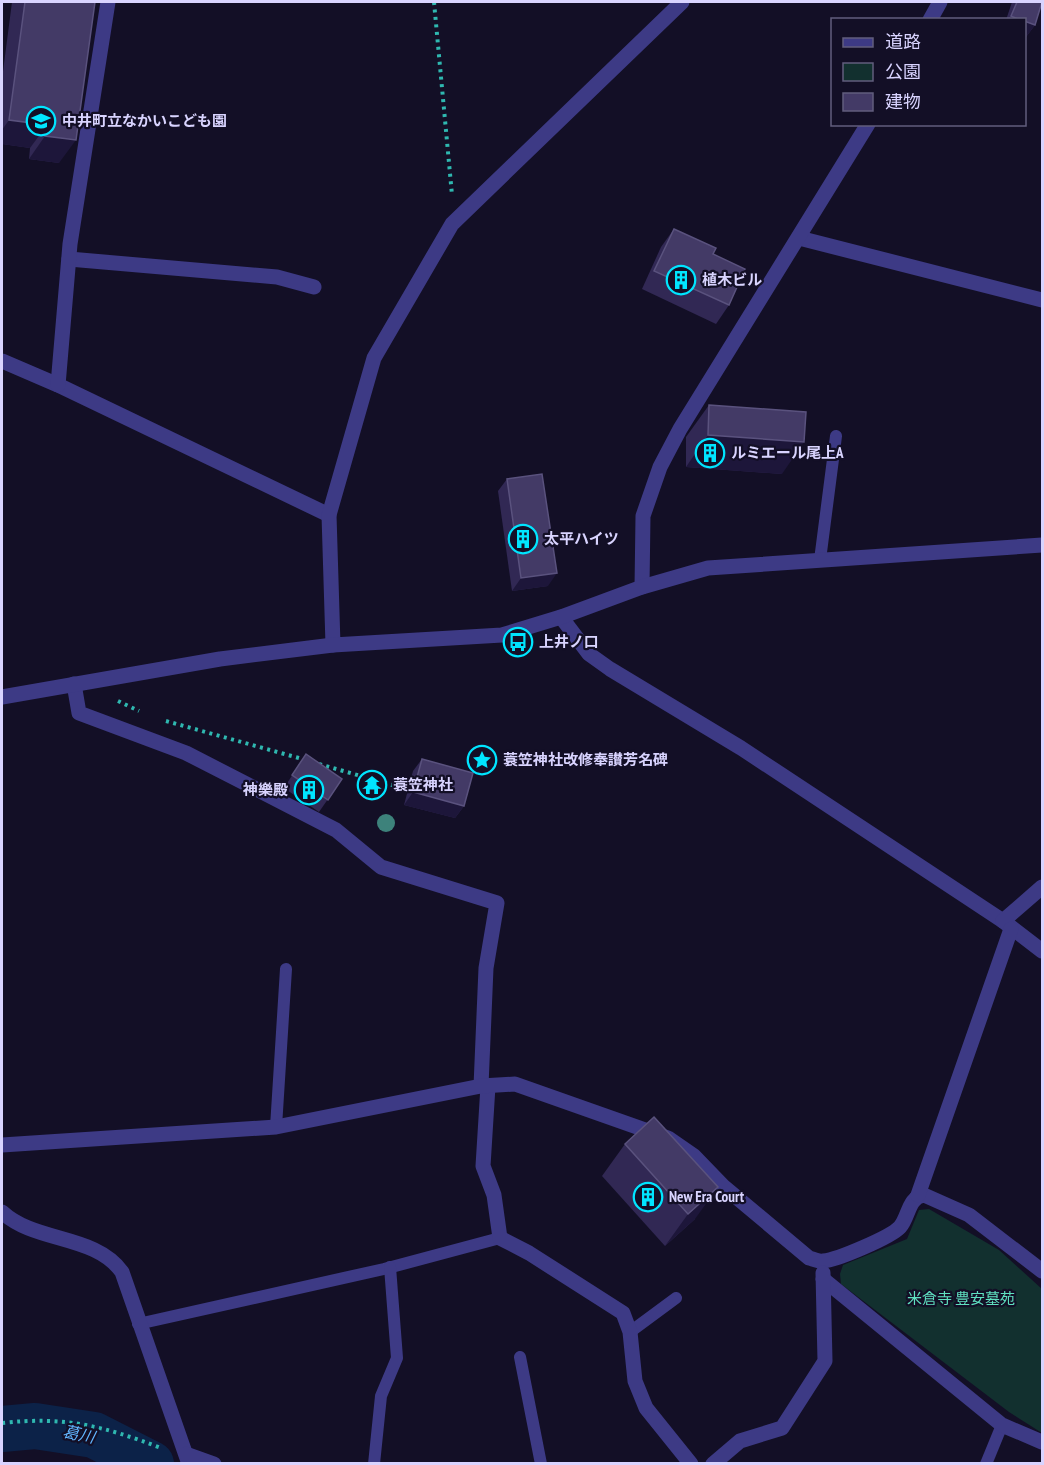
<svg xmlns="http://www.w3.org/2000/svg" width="1044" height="1465" font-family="'PT Sans Narrow','Noto Sans JP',sans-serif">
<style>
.green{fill:#12302f}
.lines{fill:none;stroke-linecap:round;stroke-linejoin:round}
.river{stroke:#0c2248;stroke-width:46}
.path{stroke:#2fb8b0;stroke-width:4;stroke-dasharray:3 4.5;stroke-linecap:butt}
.service{stroke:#3d3a85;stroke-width:12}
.minor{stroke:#3d3a85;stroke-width:15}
.tertiary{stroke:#3d3a85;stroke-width:15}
.tree{fill:#3d827b}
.wall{fill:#312854}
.shaded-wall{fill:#1d163a}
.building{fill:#433a66;stroke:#5a527e;stroke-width:1.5}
.labels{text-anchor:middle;stroke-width:4.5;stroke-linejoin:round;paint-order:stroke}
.poi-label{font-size:15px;font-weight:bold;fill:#d9d4ff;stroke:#130f26;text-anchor:start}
.park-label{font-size:15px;fill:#5fe0c0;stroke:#130f26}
.water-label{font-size:16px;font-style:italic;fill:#62b6ff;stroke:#130f26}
</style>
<rect width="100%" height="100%" fill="#130f26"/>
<polygon class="green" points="929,1209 999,1250 1042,1289 1042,1433 1009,1412 841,1284 840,1274 843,1265 907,1239 919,1210"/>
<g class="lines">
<polyline class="river" points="2,1429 35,1426 94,1435 151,1464"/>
<g class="path">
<polyline points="434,2 452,195"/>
<polyline points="118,701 139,711"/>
<polyline points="166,721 306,760"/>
<polyline points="319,764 406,789"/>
<path d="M2 1423C65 1416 103 1426 161 1448"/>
</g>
<g class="service">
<polyline points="820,560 836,436"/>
<polyline points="276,1127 286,969"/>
<polyline points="138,1324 384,1269 500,1238"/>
<polyline points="630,1332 676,1298"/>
<polyline points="520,1357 541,1464"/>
<polyline points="374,1464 381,1396 397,1358 390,1267"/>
<polyline points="986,1464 1002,1425"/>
</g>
<g class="minor">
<polyline points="930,20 940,2"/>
<polyline points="799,238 1042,300"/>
<polyline points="69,259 277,277 314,287"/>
<polyline points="2,361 58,385 329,515"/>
<polyline points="58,385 70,244 108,2"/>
<polyline points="642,587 643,516 660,467 680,429 868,124"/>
<polyline points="561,617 589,654 610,669 741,748 1003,921 1042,951"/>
<polyline points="333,645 329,515 374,358 452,224 682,2"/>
<polyline points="74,684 79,713 186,753 336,830 381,867 497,903 486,968 481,1086"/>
<polyline points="1003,921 1042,887"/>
<polyline points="488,1086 483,1166 494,1195 500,1238 529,1253 623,1313 630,1332 635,1381 646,1408 691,1464"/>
<path d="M2 1145 276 1127 481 1086 515 1084 668 1138 694 1156 723 1186 809 1258C813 1259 819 1262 823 1261 837 1260 891 1237 900 1227 909 1217 908 1197 924 1195L969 1215 1042 1271"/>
<polyline points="918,1195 1011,929"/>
<path d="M2 1212C35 1243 95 1234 122 1272L189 1464"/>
<polyline points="823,1279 1002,1425 1042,1442"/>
<polyline points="186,1454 214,1464"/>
<polyline points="713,1464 740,1441 782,1428 825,1361 823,1273"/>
</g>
<polyline class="tertiary" points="2,697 220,659 333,645 502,635 561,617 642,587 708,568 1042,545"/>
</g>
<circle class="tree" cx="386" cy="823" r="9"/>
<g class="wall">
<polygon points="12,2 95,2 59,163 29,159 30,148 2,144 2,79"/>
<polygon points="1012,2 1042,2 1035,25 1026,37 1024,20 1006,20"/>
<polygon points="674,229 713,254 729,305 716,324 642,289 661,247"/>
<polygon points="709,405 782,474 686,467 686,437"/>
<polygon points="507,479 548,586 512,591 498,491"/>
<polygon points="306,754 342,779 319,812 284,788"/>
<polygon points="422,759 464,806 455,818 404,805 413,771"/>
<polygon points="625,1144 695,1219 665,1246 602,1176"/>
</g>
<g class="shaded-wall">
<polygon points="1011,16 1020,20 1009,20"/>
<polygon points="1024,21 1035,25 1026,37 1024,36"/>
<polygon points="9,120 47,125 30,148 2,144 2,130"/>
<polygon points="45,136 76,140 59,163 29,159"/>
<polygon points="708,435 804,442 782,474 686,467"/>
<polygon points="557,573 548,586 512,591 521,578"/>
<polygon points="413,792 464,806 455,818 404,805"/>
<polygon points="718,1187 695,1219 665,1246 688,1214"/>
</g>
<g class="building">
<polygon points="25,2 95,2 76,140 45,136 47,125 9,120"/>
<polygon points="1017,2 1042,2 1035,25 1024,21 1024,20 1020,20 1011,16"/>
<polygon points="674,229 716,248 713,254 745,269 729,305 654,271"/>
<polygon points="709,405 806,412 804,442 708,435"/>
<polygon points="542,474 557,573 521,578 507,479"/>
<polygon points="306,754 342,779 328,800 292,775"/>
<polygon points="422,759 473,773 464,806 413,792"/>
<polygon points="654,1117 718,1187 688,1214 625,1144"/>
</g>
<defs>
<g id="school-ring" transform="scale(1.5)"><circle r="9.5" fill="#130f26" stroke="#00e5ff" stroke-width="1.5"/><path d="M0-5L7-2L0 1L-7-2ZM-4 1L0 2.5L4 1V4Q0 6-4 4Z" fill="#00e5ff"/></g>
<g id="building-ring" transform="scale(1.5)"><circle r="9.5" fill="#130f26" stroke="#00e5ff" stroke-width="1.5"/><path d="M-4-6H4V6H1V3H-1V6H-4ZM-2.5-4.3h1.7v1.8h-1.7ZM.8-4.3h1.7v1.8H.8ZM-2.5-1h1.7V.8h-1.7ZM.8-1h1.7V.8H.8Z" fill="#00e5ff"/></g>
<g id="bus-ring" transform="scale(1.5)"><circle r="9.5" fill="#130f26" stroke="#00e5ff" stroke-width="1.5"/><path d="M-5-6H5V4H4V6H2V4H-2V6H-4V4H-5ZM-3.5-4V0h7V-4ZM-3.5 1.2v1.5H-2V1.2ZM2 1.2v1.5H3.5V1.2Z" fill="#00e5ff"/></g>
<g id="sight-ring" transform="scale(1.5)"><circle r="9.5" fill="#130f26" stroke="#00e5ff" stroke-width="1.5"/><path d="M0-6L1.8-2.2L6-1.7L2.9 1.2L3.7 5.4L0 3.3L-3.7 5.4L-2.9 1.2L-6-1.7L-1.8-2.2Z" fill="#00e5ff"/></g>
<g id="temple-ring" transform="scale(1.5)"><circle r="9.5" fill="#130f26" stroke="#00e5ff" stroke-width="1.5"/><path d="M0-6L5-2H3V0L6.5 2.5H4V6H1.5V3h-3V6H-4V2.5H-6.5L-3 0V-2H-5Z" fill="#00e5ff"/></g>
</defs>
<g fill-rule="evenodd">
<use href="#school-ring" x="41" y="121"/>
<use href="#building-ring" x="681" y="280"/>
<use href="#building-ring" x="710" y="453"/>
<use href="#building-ring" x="523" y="539"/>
<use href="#bus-ring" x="518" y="642"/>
<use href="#sight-ring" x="482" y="760"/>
<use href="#temple-ring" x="372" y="785"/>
<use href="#building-ring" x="309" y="790"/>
<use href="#building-ring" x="648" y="1197"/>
</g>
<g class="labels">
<g class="poi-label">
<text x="62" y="126">中井町立なかいこども園</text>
<text x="702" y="285">植木ビル</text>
<text x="731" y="458">ルミエール尾上A</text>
<text x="544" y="544">太平ハイツ</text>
<text x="539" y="647">上井ノ口</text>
<text x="503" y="765">蓑笠神社改修奉讃芳名碑</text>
<text x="393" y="790">蓑笠神社</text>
<text x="288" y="795" text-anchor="end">神樂殿</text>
<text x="669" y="1202">New Era Court</text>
</g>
<g class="park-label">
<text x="961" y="1304">米倉寺 豊安墓苑</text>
</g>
<g class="water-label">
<text transform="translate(79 1434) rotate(12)" y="6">葛川</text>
</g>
</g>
<rect width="1044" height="1465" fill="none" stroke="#d9d4ff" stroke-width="6"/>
<rect x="831" y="18" width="195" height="108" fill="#130f26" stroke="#625e7d" stroke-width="1.5"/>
<rect x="843" y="38" width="30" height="9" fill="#3d3a85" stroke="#625e7d" stroke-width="1.5"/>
<text x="885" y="48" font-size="18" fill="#d9d4ff">道路</text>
<rect x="843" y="63" width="30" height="18" fill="#12302f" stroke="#625e7d" stroke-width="1.5"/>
<text x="885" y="78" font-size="18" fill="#d9d4ff">公園</text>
<rect x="843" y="93" width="30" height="18" fill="#433a66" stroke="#625e7d" stroke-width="1.5"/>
<text x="885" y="108" font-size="18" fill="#d9d4ff">建物</text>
</svg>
